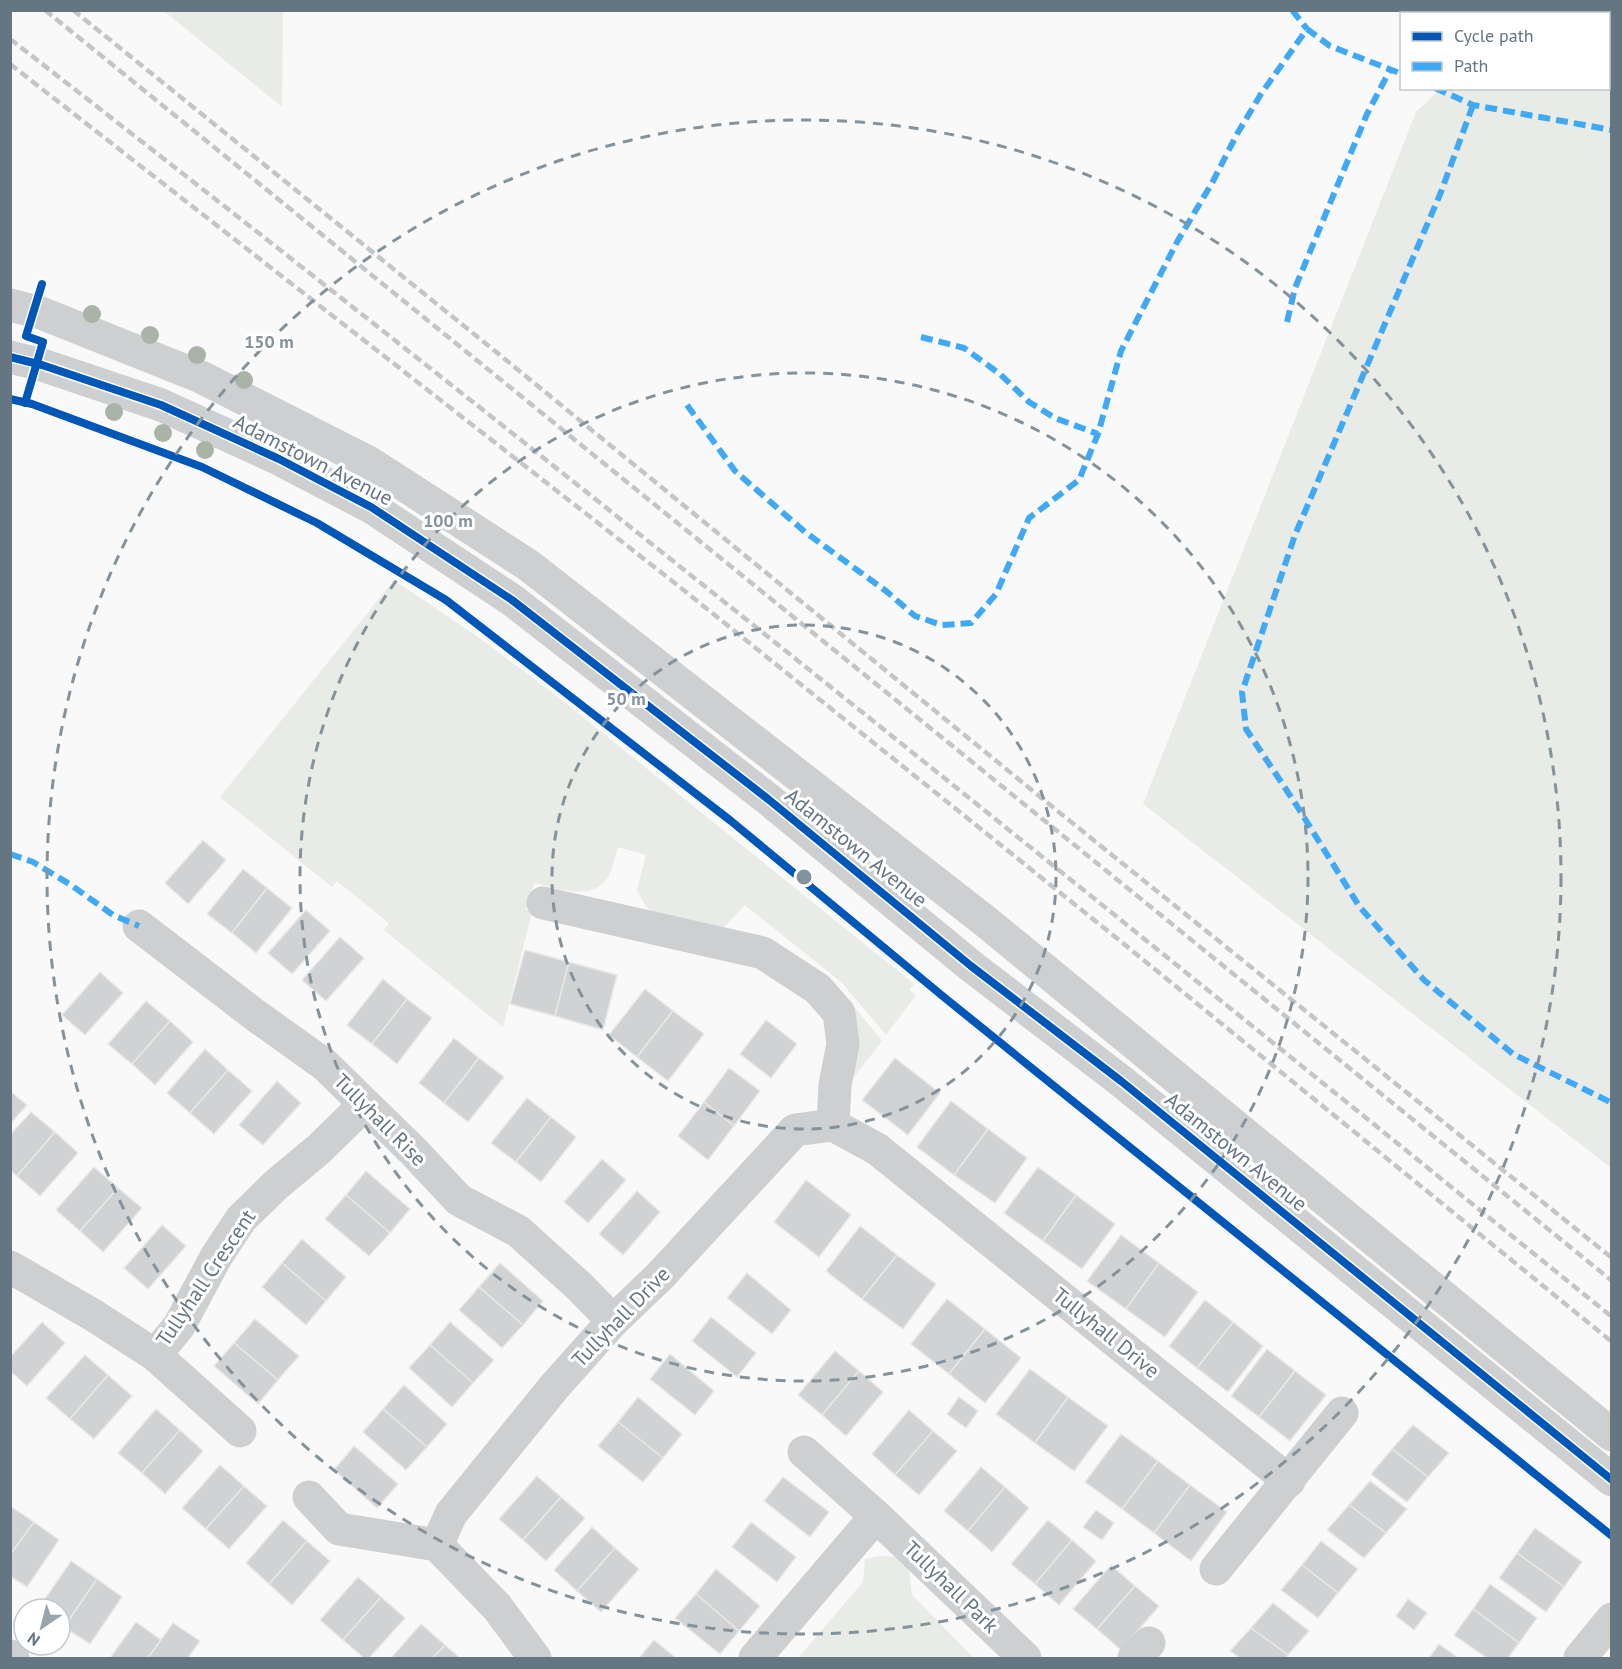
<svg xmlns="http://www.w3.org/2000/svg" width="1622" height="1669" font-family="'PT Sans',sans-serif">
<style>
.green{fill:#e8ebe6}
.building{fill:#d0d2d3;stroke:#e8e8e8;stroke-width:1.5}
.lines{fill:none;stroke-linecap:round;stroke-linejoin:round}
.minor{stroke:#cecfd0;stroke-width:33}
.rail{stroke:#c3c5c6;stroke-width:4.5;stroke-dasharray:9 4.5;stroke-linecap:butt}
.quiet{stroke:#3fa9f5;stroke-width:6;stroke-dasharray:12 6;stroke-linecap:butt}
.cycleway-casing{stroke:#fff;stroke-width:11}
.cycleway{stroke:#0057b8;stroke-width:8}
.tree{fill:#a9b3a7}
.ring{fill:none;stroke:#84929c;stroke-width:3;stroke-dasharray:10 8}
.labels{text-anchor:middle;stroke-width:6;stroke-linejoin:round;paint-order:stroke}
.street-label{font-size:21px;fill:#657683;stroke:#fff}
.centre{fill:#84929c;stroke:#fff;stroke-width:3}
.ring-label{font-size:18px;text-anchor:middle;font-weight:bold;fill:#84929c;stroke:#fff;stroke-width:6;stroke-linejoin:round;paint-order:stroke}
</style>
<rect width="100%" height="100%" fill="#f9f9f9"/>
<g class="green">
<polygon points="164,11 283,11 282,107"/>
<polygon points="1609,84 1612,85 1611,1168 1143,804 1416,112 1440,89 1608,88"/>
<path d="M394 580 478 637 553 693 914 984 909 990 916 995 886 1035 841 982 745 905 723 928 655 913 646 907 637 890 646 855 618 847C615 856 613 867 609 875 594 903 558 888 534 883L526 910 532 912 503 1027 384 930 389 923 337 881 332 887 220 797Z"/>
<polygon points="851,1003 882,1041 854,1077 851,1084"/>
<polygon points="881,1556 895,1557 909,1570 912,1595 974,1658 798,1658 863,1582 865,1559"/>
</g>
<g class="building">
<polygon points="203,840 226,860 188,904 165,883"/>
<polygon points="243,869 267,888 232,933 207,914"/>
<polygon points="267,888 292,908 256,953 232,933"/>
<polygon points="306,910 330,931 292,974 268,953"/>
<polygon points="340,937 364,958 326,1001 302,980"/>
<polygon points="525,950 569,962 555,1016 510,1004"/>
<polygon points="569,962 617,975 603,1030 555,1016"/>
<polygon points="100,972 123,993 85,1035 62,1015"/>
<polygon points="383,979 407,999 372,1044 347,1025"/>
<polygon points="645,989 673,1011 637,1057 609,1035"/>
<polygon points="407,999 432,1018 397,1064 372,1044"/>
<polygon points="146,1001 170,1021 132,1064 108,1044"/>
<polygon points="673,1011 704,1034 668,1081 637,1057"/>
<polygon points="766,1020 797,1044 771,1078 740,1054"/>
<polygon points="170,1021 193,1042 155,1085 132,1064"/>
<polygon points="454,1038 479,1058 444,1103 419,1083"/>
<polygon points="205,1049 228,1070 190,1113 167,1093"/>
<polygon points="479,1058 504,1077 468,1122 444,1103"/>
<polygon points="895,1058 940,1093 908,1135 862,1100"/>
<polygon points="729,1068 760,1091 734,1126 704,1102"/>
<polygon points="228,1070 252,1091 214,1134 190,1113"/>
<polygon points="277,1081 301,1103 263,1145 239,1125"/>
<polygon points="10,1091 27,1105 10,1124"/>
<polygon points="527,1098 551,1117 516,1162 491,1143"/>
<polygon points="951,1101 988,1129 954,1175 917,1147"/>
<polygon points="704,1102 734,1126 708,1160 678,1136"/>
<polygon points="31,1112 55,1132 17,1176 10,1170 10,1135"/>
<polygon points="551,1117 576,1137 541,1182 516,1162"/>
<polygon points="988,1129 1027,1158 995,1203 954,1175"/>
<polygon points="55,1132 78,1153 40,1196 17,1176"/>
<polygon points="602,1159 626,1180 588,1223 564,1202"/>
<polygon points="94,1167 118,1188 80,1231 56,1210"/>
<polygon points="1038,1167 1076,1195 1043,1241 1004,1213"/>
<polygon points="366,1171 410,1209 390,1233 346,1195"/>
<polygon points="806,1180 851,1215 819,1257 774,1222"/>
<polygon points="118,1188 142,1208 103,1252 80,1231"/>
<polygon points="637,1191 660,1212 623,1255 599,1234"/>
<polygon points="346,1195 390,1233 369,1256 325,1219"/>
<polygon points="1076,1195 1115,1224 1082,1269 1043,1241"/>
<polygon points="162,1225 186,1246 148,1289 124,1268"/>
<polygon points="860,1226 897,1255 862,1299 826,1271"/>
<polygon points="1121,1235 1159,1263 1126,1309 1087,1281"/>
<polygon points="302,1239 346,1277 326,1301 282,1263"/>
<polygon points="897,1255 936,1284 903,1329 862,1299"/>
<polygon points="282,1263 326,1301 306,1325 262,1287"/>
<polygon points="500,1263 543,1301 523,1325 479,1287"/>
<polygon points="1159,1263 1198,1292 1165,1337 1126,1309"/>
<polygon points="747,1273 791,1310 772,1334 727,1298"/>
<polygon points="479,1287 523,1325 502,1348 459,1310"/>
<polygon points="947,1299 985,1329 949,1374 911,1344"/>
<polygon points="1205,1300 1233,1322 1197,1368 1169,1346"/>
<polygon points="711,1317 756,1353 737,1377 692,1341"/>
<polygon points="255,1319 299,1356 278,1380 234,1343"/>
<polygon points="42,1322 65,1343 27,1386 10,1371 10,1357"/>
<polygon points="450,1322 494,1360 473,1383 430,1345"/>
<polygon points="1233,1322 1263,1346 1228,1392 1197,1368"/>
<polygon points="985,1329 1021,1358 985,1403 949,1374"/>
<polygon points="234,1343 278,1380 258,1404 214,1366"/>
<polygon points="430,1345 473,1383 452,1407 409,1368"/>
<polygon points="1267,1349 1295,1371 1259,1417 1231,1396"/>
<polygon points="835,1351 859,1371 822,1415 798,1395"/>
<polygon points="670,1354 714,1391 695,1415 650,1379"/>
<polygon points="85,1355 108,1375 70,1419 46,1398"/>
<polygon points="1030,1369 1068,1397 1035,1443 996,1414"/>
<polygon points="859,1371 883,1392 846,1436 822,1415"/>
<polygon points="1295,1371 1326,1395 1290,1441 1259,1417"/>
<polygon points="108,1375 132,1396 94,1439 70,1419"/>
<polygon points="404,1385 447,1424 427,1447 383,1409"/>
<polygon points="638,1397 682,1434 663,1458 618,1422"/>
<polygon points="959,1397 978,1411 966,1428 947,1414"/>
<polygon points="1068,1397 1108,1426 1074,1471 1035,1443"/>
<polygon points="156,1409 180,1430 142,1473 118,1453"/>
<polygon points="383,1409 427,1447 406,1470 363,1432"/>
<polygon points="909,1410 933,1431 895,1475 872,1454"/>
<polygon points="618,1422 663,1458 643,1482 598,1446"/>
<polygon points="1413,1425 1449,1453 1428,1477 1392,1449"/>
<polygon points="180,1430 203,1451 165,1494 142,1473"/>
<polygon points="933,1431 957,1451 919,1495 895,1475"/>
<polygon points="1121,1434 1158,1461 1122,1509 1085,1482"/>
<polygon points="354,1446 398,1484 377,1508 334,1470"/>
<polygon points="1392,1449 1428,1477 1407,1502 1371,1474"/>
<polygon points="1158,1461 1190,1485 1154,1533 1122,1509"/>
<polygon points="220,1465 244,1486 206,1529 182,1508"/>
<polygon points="981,1467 1005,1487 968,1531 944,1511"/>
<polygon points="537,1476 561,1497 523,1540 499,1519"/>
<polygon points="783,1477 829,1512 810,1537 764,1501"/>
<polygon points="1370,1481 1407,1509 1386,1533 1349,1505"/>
<polygon points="1190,1485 1227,1512 1191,1561 1154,1533"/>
<polygon points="244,1486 267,1506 229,1549 206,1529"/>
<polygon points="1005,1487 1029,1508 992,1552 968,1531"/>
<polygon points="561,1497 585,1518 546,1561 523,1540"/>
<polygon points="1349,1505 1386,1533 1364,1558 1327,1530"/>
<polygon points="10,1506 34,1522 10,1555"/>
<polygon points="1096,1510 1114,1523 1102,1540 1083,1527"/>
<polygon points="283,1520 307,1541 269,1584 246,1563"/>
<polygon points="1048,1520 1072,1540 1035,1584 1011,1564"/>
<polygon points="34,1522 59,1540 27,1587 10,1576 10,1555"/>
<polygon points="751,1522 796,1557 777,1582 732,1547"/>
<polygon points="592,1527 615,1548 577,1591 554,1570"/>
<polygon points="1535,1528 1582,1562 1564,1587 1517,1553"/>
<polygon points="1072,1540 1096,1561 1059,1605 1035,1584"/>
<polygon points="307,1541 330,1561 292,1605 269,1584"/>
<polygon points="1321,1541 1358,1569 1338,1593 1302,1565"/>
<polygon points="615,1548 639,1569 601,1612 577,1591"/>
<polygon points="1517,1553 1564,1587 1546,1612 1499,1578"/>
<polygon points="71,1561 97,1579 64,1627 60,1624 60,1609 38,1609"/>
<polygon points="1111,1565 1135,1586 1097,1629 1073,1609"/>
<polygon points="1302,1565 1338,1593 1318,1618 1281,1590"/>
<polygon points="716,1569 760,1606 739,1631 696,1594"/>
<polygon points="358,1577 381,1597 343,1640 320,1620"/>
<polygon points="97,1579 122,1597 90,1644 64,1627"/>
<polygon points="1490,1584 1537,1618 1519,1643 1473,1609"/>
<polygon points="1135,1586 1159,1606 1121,1650 1097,1629"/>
<polygon points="696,1594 739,1631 720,1654 675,1618"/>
<polygon points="381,1597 405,1618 369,1658 364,1658 343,1640"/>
<polygon points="1408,1599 1427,1613 1414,1630 1396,1616"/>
<polygon points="1273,1603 1309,1631 1288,1655 1251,1628"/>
<polygon points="1473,1609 1519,1643 1508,1658 1487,1658 1454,1635"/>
<polygon points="136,1622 161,1640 148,1658 110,1658"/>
<polygon points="173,1623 200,1641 188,1658 148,1658"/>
<polygon points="421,1624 445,1645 433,1658 391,1658"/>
<polygon points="1251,1628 1288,1655 1285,1658 1240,1658 1230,1651"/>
<polygon points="654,1640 676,1658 639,1658"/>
<polygon points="1439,1644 1458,1658 1429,1658"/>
<polygon points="445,1645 460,1658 433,1658"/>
</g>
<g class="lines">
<g class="minor">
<polyline points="1439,14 1440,10"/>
<polyline points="10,305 41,313 201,377 370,463 528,565 985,921 1612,1435"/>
<polyline points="10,357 42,365 161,405 279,459 371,507 512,600 768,799 971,966 1121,1081 1612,1480"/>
<polyline points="543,903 763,953 818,989 839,1013 843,1044 835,1085 833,1125"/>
<polyline points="139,926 255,1015 325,1065 414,1152 459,1200 518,1231 580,1287 613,1321"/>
<polyline points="10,1267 93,1315 155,1355 240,1431"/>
<polyline points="155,1355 179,1326 216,1257 241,1219 277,1184 319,1149 364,1105"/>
<polyline points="804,1452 876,1516 1025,1658"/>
<polyline points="309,1497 339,1529 437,1545 497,1607 535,1658"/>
<polyline points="437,1545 451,1514 554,1387 613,1321 660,1276 795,1130 833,1125 877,1149 1289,1481"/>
<polyline points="1216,1569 1342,1413"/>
<polyline points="10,1656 13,1658"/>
<polyline points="755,1658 876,1516"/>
<polyline points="1134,1658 1149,1643"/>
<polyline points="1580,1658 1612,1619"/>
</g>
<g class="rail">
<polyline points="45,10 1612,1281"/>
<polyline points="73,10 495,351 1055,809 1612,1258"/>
<path d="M10 39C550 458 1081 887 1612 1317"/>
<polyline points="10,64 671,580 1119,940 1612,1342"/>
</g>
<g class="quiet">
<polyline points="1292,10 1307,29"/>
<polyline points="1435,88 1473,105 1612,130"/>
<polyline points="1473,105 1441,192 1295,535 1242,692 1246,729 1297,806 1359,906 1424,980 1513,1054 1612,1103"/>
<polyline points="1287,322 1295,288 1367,114 1390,70"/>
<polyline points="921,337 964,348 1000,374 1029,402 1055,418 1098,434"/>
<polyline points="687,405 735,471 805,532 886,591 915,616 942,625 971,623 996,594 1029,518 1079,480 1098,434 1121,351 1177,242 1212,183 1237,134 1261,94 1307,29 1330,46 1402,74"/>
<polyline points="10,854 33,862 71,885 113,915 139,926"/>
</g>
<g class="cycleway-casing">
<g id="cycleway">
<polyline points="10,357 42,365 161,405 279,459 371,507 512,600 768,799 971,966 1121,1081 1612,1480"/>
<polyline points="10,399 32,404 202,467 317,523 446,600 731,821 945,998 1612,1536"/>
<polyline points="25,403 43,342 26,336 42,284"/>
</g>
</g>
<use href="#cycleway" class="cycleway"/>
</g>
<g class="tree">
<circle cx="92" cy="314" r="9"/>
<circle cx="150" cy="335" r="9"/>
<circle cx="197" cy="355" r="9"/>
<circle cx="244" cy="380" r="9"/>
<circle cx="114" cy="412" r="9"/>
<circle cx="163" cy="433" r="9"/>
<circle cx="205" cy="450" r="9"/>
</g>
<g class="ring">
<circle cx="804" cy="877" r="252"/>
<circle cx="804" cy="877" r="504"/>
<circle cx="804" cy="877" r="757"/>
</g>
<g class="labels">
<g class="street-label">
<text transform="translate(313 460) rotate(27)" y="7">Adamstown Avenue</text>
<text transform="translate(856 848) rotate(39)" y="7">Adamstown Avenue</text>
<text transform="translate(380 1120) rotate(45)" y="7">Tullyhall Rise</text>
<text transform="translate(1236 1152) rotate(39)" y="7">Adamstown Avenue</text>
<text transform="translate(206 1278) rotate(-56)" y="7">Tullyhall Crescent</text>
<text transform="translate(621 1317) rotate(-46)" y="7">Tullyhall Drive</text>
<text transform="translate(1106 1333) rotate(39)" y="7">Tullyhall Drive</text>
<text transform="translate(951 1587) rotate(44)" y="7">Tullyhall Park</text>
</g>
</g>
<circle cx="804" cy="877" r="9" class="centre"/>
<g class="ring-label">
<text x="269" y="348">150 m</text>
<text x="448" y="527">100 m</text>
<text x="626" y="705">50 m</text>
</g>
<rect width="1622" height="1669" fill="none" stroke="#657683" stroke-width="24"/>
<rect x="1400" y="12" width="210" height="78" fill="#ffffff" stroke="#c1c8cd" stroke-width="1.5"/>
<rect x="1412" y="32" width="30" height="9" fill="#0057b8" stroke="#c1c8cd" stroke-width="1.5"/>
<text x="1454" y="42" font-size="18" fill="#657683">Cycle path</text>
<rect x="1412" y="62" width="30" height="9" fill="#3fa9f5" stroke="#c1c8cd" stroke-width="1.5"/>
<text x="1454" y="72" font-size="18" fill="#657683">Path</text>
<g transform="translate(42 1627) rotate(215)"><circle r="28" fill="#ffffff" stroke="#c1c8cd" stroke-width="1.5"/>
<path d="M0-4.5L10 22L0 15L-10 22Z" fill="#99a4ac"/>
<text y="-9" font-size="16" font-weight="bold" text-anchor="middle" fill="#657683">N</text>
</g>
</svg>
